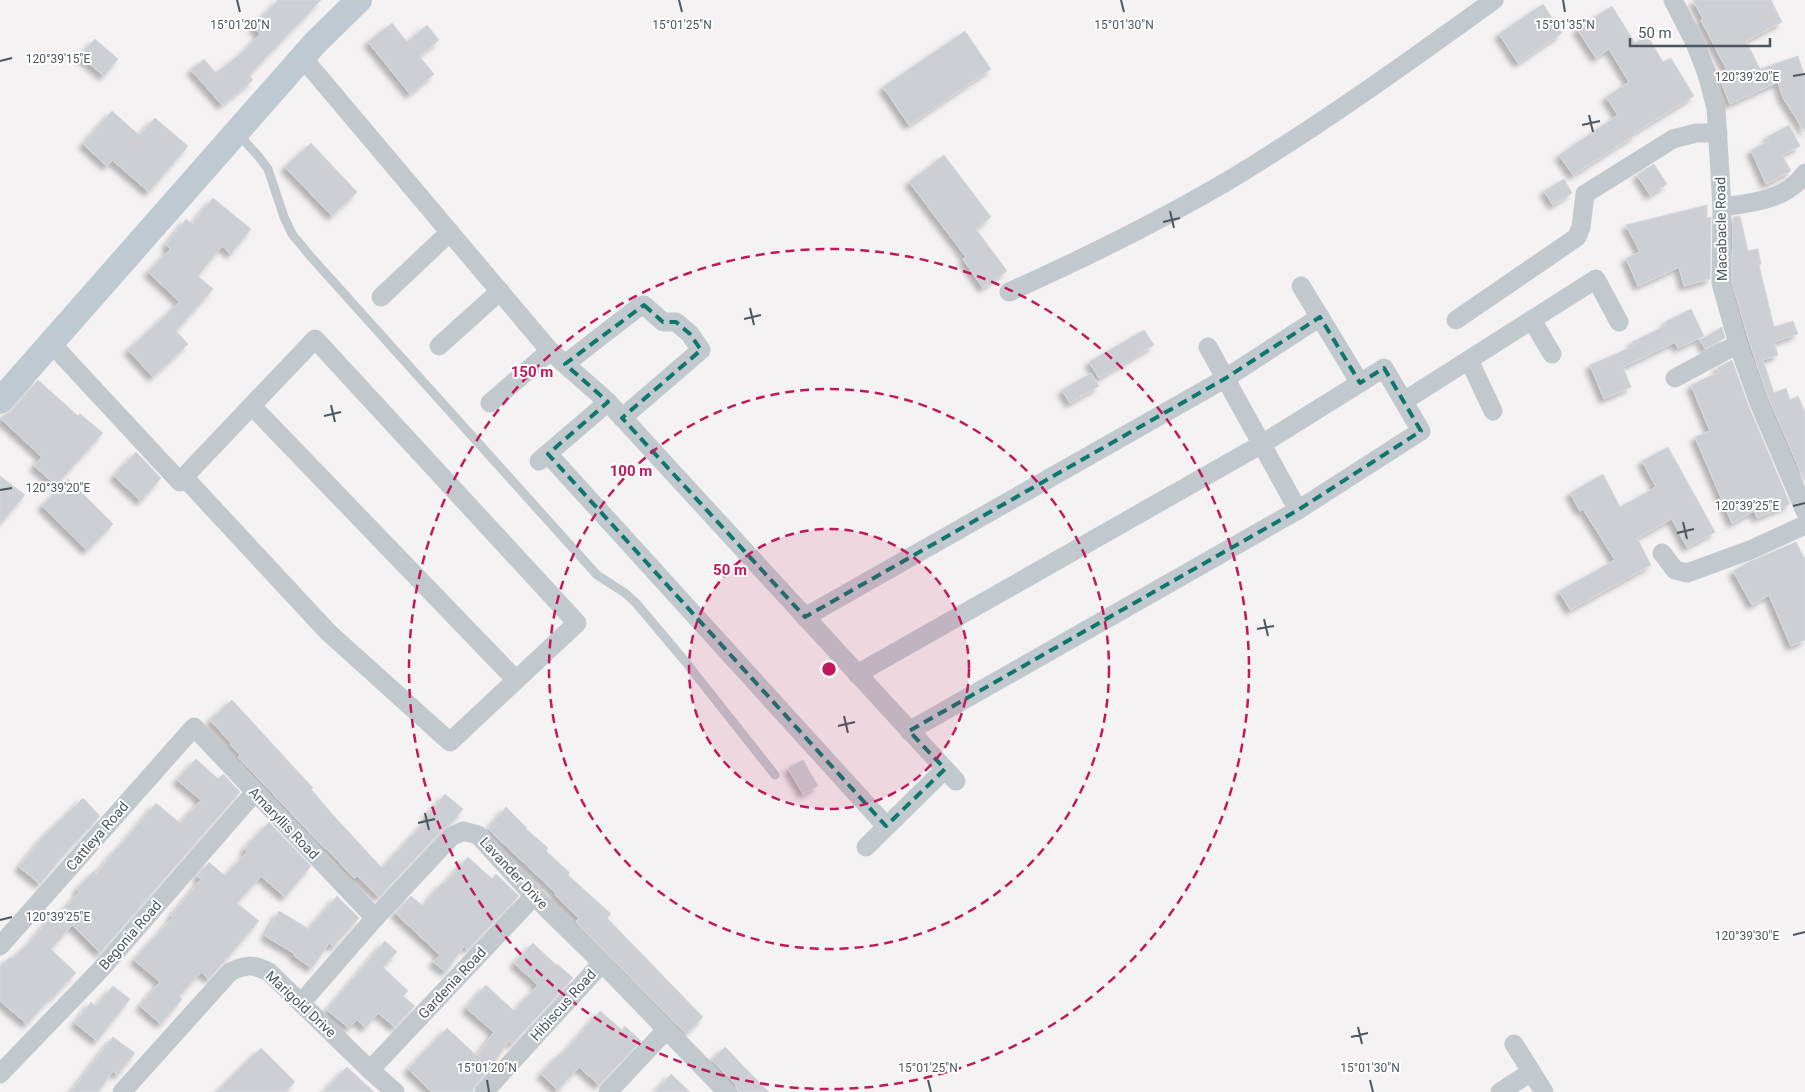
<svg xmlns="http://www.w3.org/2000/svg" width="1805" height="1092" font-family="Roboto,sans-serif">
<style>
.building{fill:#cccfd4;stroke:#d6d8dc;filter:url(#shadow)}
.lines{fill:none;stroke-linecap:round;stroke-linejoin:round}
.lane{stroke:#c1c9cf;stroke-width:9}
.street{stroke:#c1c9cf;stroke-width:19}
.secondary{stroke:#bfc9d2;stroke-width:26}
.marked{fill:none;stroke:#0f766e;stroke-width:4;stroke-dasharray:10 6;stroke-linejoin:round}
.ticks{fill:none;stroke:#4b565e;stroke-width:2}
.ring{fill:none;stroke:#c2185b;stroke-width:2.5;stroke-dasharray:9 6}
.labels{text-anchor:middle;stroke-width:4;stroke-linejoin:round;paint-order:stroke}
.street-label{font-size:14px;fill:#4b565e;stroke:#fff}
.ticks-label{font-size:12px;text-anchor:middle;fill:#4b565e;stroke:#fff;stroke-width:4;stroke-linejoin:round;paint-order:stroke}
.centre{fill:#c2185b;stroke:#fff;stroke-width:2.5}
.ring-label{font-size:15px;text-anchor:middle;font-weight:bold;fill:#c2185b;stroke:#fff;stroke-width:4;stroke-linejoin:round;paint-order:stroke}
</style>
<defs>
<filter id="shadow"><feDropShadow dx="-4.5" dy="4.5" stdDeviation="2.5" flood-color="#0004"/></filter>
</defs>
<rect width="100%" height="100%" fill="#f4f2f2"/>
<g class="building">
<polygon points="278,0 321,0 249,75 253,80 222,105 191,70 204,59 216,73 244,51 260,34 253,27"/>
<polygon points="1693,0 1771,0 1782,22 1746,41 1760,69 1798,56 1805,77 1805,132 1783,98 1778,82 1730,104 1720,79 1729,74 1701,20 1703,19"/>
<polygon points="1543,4 1562,33 1518,63 1499,34"/>
<polygon points="1612,6 1635,43 1647,35 1663,62 1671,58 1694,96 1634,133 1635,135 1573,175 1559,155 1618,115 1606,97 1629,82 1609,49 1596,58 1577,29"/>
<polygon points="392,23 407,42 427,25 439,40 419,56 434,74 410,94 368,42"/>
<polygon points="965,31 991,69 909,125 883,87"/>
<polygon points="95,39 118,59 104,76 80,56"/>
<polygon points="112,111 139,135 155,118 188,146 149,192 112,160 107,166 83,144"/>
<polygon points="1789,125 1800,146 1782,155 1791,171 1766,184 1751,150 1769,141 1767,137"/>
<polygon points="311,143 357,192 332,216 285,167"/>
<polygon points="944,155 991,217 976,229 1007,271 983,288 963,259 966,257 909,182"/>
<polygon points="1654,164 1667,184 1650,195 1637,175"/>
<polygon points="1564,179 1572,193 1553,205 1544,191"/>
<polygon points="213,198 251,229 231,254 222,246 198,276 213,289 176,331 188,344 153,377 128,350 180,302 148,272 170,249 166,245 186,219 192,224"/>
<polygon points="1707,205 1707,218 1711,217 1710,279 1684,286 1679,267 1638,286 1626,258 1640,252 1626,225"/>
<polygon points="1740,216 1748,251 1758,249 1761,264 1759,265 1774,327 1793,321 1798,334 1774,342 1778,355 1763,360 1774,393 1786,388 1790,400 1798,396 1805,412 1805,482 1769,399 1749,341 1732,282 1733,217"/>
<polygon points="1691,309 1704,336 1678,348 1675,342 1623,367 1631,387 1604,399 1590,365 1634,346 1632,342 1667,325 1665,322"/>
<polygon points="1722,327 1725,338 1705,349 1700,340"/>
<polygon points="1144,330 1154,345 1099,378 1089,362"/>
<polygon points="1732,360 1749,407 1790,504 1757,518 1754,511 1732,523 1695,437 1710,431 1691,385 1719,372 1717,368"/>
<polygon points="1091,373 1099,386 1070,403 1062,390"/>
<polygon points="38,380 78,416 80,414 103,433 56,485 34,466 42,457 0,418 11,411"/>
<polygon points="1668,447 1715,532 1687,547 1672,519 1637,538 1651,565 1570,610 1559,591 1615,560 1583,509 1580,511 1570,493 1603,474 1620,507 1656,487 1642,461"/>
<polygon points="136,452 161,478 141,501 114,476"/>
<polygon points="0,476 25,495 0,524"/>
<polygon points="68,479 113,524 87,550 42,506"/>
<polygon points="1796,542 1805,559 1805,640 1791,646 1769,595 1752,605 1733,571 1749,562"/>
<polygon points="232,700 313,788 311,789 332,814 382,868 428,819 426,817 445,794 463,809 450,825 443,829 379,897 357,876 354,878 326,848 325,849 238,757 240,755 230,744 231,743 210,720"/>
<polygon points="196,759 218,779 223,774 240,792 100,953 72,925 51,949 76,973 53,997 52,996 27,1024 0,1001 0,967 10,957 12,959 32,940 53,914 57,918 79,892 77,889 94,871 96,874 117,848 118,849 156,803 180,823 201,800 177,780"/>
<polygon points="803,760 818,786 803,794 788,768"/>
<polygon points="83,798 100,816 61,858 40,884 19,867 43,837"/>
<polygon points="506,807 527,828 526,829 548,848 546,851 570,873 568,875 611,914 607,918 703,1017 686,1034 576,922 579,918 555,895 556,893 488,829"/>
<polygon points="269,822 311,866 285,897 261,876 237,903 259,921 209,979 201,972 179,996 182,999 161,1024 140,1006 160,982 134,960 173,917 171,916 201,879 197,876 209,862 225,876 247,852 244,849"/>
<polygon points="468,857 492,879 496,874 519,896 468,949 464,946 446,972 433,962 440,955 395,913 411,896 423,906 442,883 444,884"/>
<polygon points="337,896 359,918 333,947 329,943 312,968 294,956 295,954 265,936 279,911 309,929"/>
<polygon points="385,941 397,952 383,967 408,991 403,996 415,1006 395,1027 378,1013 365,1028 357,1020 349,1028 327,1010"/>
<polygon points="533,943 556,965 557,964 573,978 512,1044 509,1041 489,1070 476,1084 472,1092 432,1092 408,1069 447,1028 477,1056 494,1032 466,1008 486,985 513,1010 515,1010 538,985 514,963"/>
<polygon points="113,986 130,999 97,1041 75,1023 91,1002 96,1006"/>
<polygon points="600,1011 622,1030 625,1026 641,1041 599,1085 579,1067 558,1090 541,1074 559,1054 561,1056"/>
<polygon points="113,1037 135,1053 118,1075 113,1071 98,1092 71,1092"/>
<polygon points="725,1047 750,1073 769,1092 738,1092 735,1084 712,1060"/>
<polygon points="261,1048 295,1082 285,1092 217,1092"/>
<polygon points="347,1067 374,1092 323,1092"/>
<polygon points="671,1074 690,1092 655,1092"/>
</g>
<g class="lines">
<polyline class="lane" points="238,134 259,157 268,169 284,217 292,234 311,257 597,575 625,593 636,603 684,660 775,775"/>
<g class="street">
<polyline points="1673,0 1695,43 1707,74 1716,108 1722,207 1721,283 1738,344 1759,403 1805,511"/>
<polyline points="302,57 550,351 608,402 956,781"/>
<path d="M1722 207C1751 203 1787 200 1805 173"/>
<polyline points="1301,286 1360,383"/>
<path d="M1009 292C1085 258 1160 221 1231 179 1322 124 1408 62 1494 0"/>
<polyline points="381,297 450,232"/>
<polyline points="1456,320 1577,237 1581,227 1585,194 1673,139 1696,133 1718,133"/>
<polyline points="1532,320 1552,354"/>
<polyline points="51,343 180,482 184,477 315,339 577,623 450,742 328,632 184,477"/>
<polyline points="439,346 500,291"/>
<polyline points="1208,347 1298,510"/>
<polyline points="1469,360 1493,411"/>
<polyline points="565,364 640,306 644,305 663,322 676,322 690,334 701,350 622,418"/>
<polyline points="1675,378 1738,344"/>
<polyline points="1404,401 1596,279 1619,322"/>
<polyline points="490,403 550,351"/>
<polyline points="252,406 516,680"/>
<polyline points="548,454 886,826"/>
<polyline points="539,461 608,402"/>
<polyline points="1662,553 1675,570 1687,573 1750,550 1805,525"/>
<polyline points="805,617 1226,378 1320,317"/>
<polyline points="857,674 1262,444 1384,368 1421,431 1298,510 909,731"/>
<polyline points="866,847 945,769"/>
<polyline points="0,946 194,727 375,918"/>
<polyline points="301,1003 375,918 451,837 463,831 478,835 534,896 602,963 727,1092"/>
<polyline points="1514,1044 1544,1092"/>
<polyline points="370,1070 534,896"/>
<polyline points="0,1074 101,969 255,792"/>
<path d="M122 1092 230 972C247 964 253 964 269 972L370 1070 395 1092"/>
<polyline points="484,1092 602,963"/>
<polyline points="608,1092 667,1029"/>
<polyline points="1500,1092 1531,1072"/>
</g>
<polyline class="secondary" points="0,401 315,43 359,0"/>
</g>
<path class="marked" d="M644 305 663 322H676L690 334 701 350 622 418 805 617 1226 378 1320 317 1360 383 1384 368 1421 431 1298 510 909 731 945 769 886 826 548 454 608 402 565 364Z"/>
<path class="ticks" d="M237 0 240 12M679 0 682 12M1121 0 1124 12M1563 0 1565 12M0 61 12 58M1793 76 1805 74M1589 115 1593 132M1582 125 1600 121M1170 211 1174 228M1163 222 1180 218M750 308 754 325M744 319 761 315M331 405 335 422M324 416 341 412M0 490 12 488M1793 506 1805 503M1683 522 1687 539M1677 533 1694 529M1264 619 1268 636M1257 629 1274 626M844 716 848 733M838 726 855 722M425 813 429 830M418 823 435 819M0 920 12 917M1793 935 1805 932M1358 1027 1362 1044M1351 1037 1368 1033M487 1080 489 1092M928 1080 931 1092M1370 1080 1373 1092"/>
<circle cx="829" cy="669" r="140" fill="#c2185b" fill-opacity=".12"/>
<g class="ring">
<circle cx="829" cy="669" r="140"/>
<circle cx="829" cy="669" r="280"/>
<circle cx="829" cy="669" r="420"/>
</g>
<g class="labels">
<g class="street-label">
<text transform="translate(1721 229) rotate(-91)" y="5">Macabacle Road</text>
<text transform="translate(284 823) rotate(46)" y="5">Amaryllis Road</text>
<text transform="translate(97 836) rotate(-49)" y="5">Cattleya Road</text>
<text transform="translate(514 873) rotate(47)" y="5">Lavander Drive</text>
<text transform="translate(130 935) rotate(-49)" y="5">Begonia Road</text>
<text transform="translate(452 983) rotate(-47)" y="5">Gardenia Road</text>
<text transform="translate(301 1004) rotate(43)" y="5">Marigold Drive</text>
<text transform="translate(563 1005) rotate(-48)" y="5">Hibiscus Road</text>
</g>
</g>
<g class="ticks-label">
<text x="240" y="29">15°01'20"N</text>
<text x="682" y="29">15°01'25"N</text>
<text x="1124" y="29">15°01'30"N</text>
<text x="1565" y="29">15°01'35"N</text>
<text x="58" y="63">120°39'15"E</text>
<text x="1747" y="81">120°39'20"E</text>
<text x="58" y="492">120°39'20"E</text>
<text x="1747" y="510">120°39'25"E</text>
<text x="58" y="921">120°39'25"E</text>
<text x="1747" y="940">120°39'30"E</text>
<text x="487" y="1072">15°01'20"N</text>
<text x="928" y="1072">15°01'25"N</text>
<text x="1370" y="1072">15°01'30"N</text>
</g>
<circle cx="829" cy="669" r="8" class="centre"/>
<g class="ring-label">
<text x="532" y="377">150 m</text>
<text x="631" y="476">100 m</text>
<text x="730" y="575">50 m</text>
</g>
<path d="M1630 38v8h140v-8" fill="none" stroke="#4b565e" stroke-width="2.5"/>
<text x="1638" y="38" font-size="15" fill="#4b565e" stroke="#ffffff" stroke-width="4" paint-order="stroke">50 m</text>
</svg>
